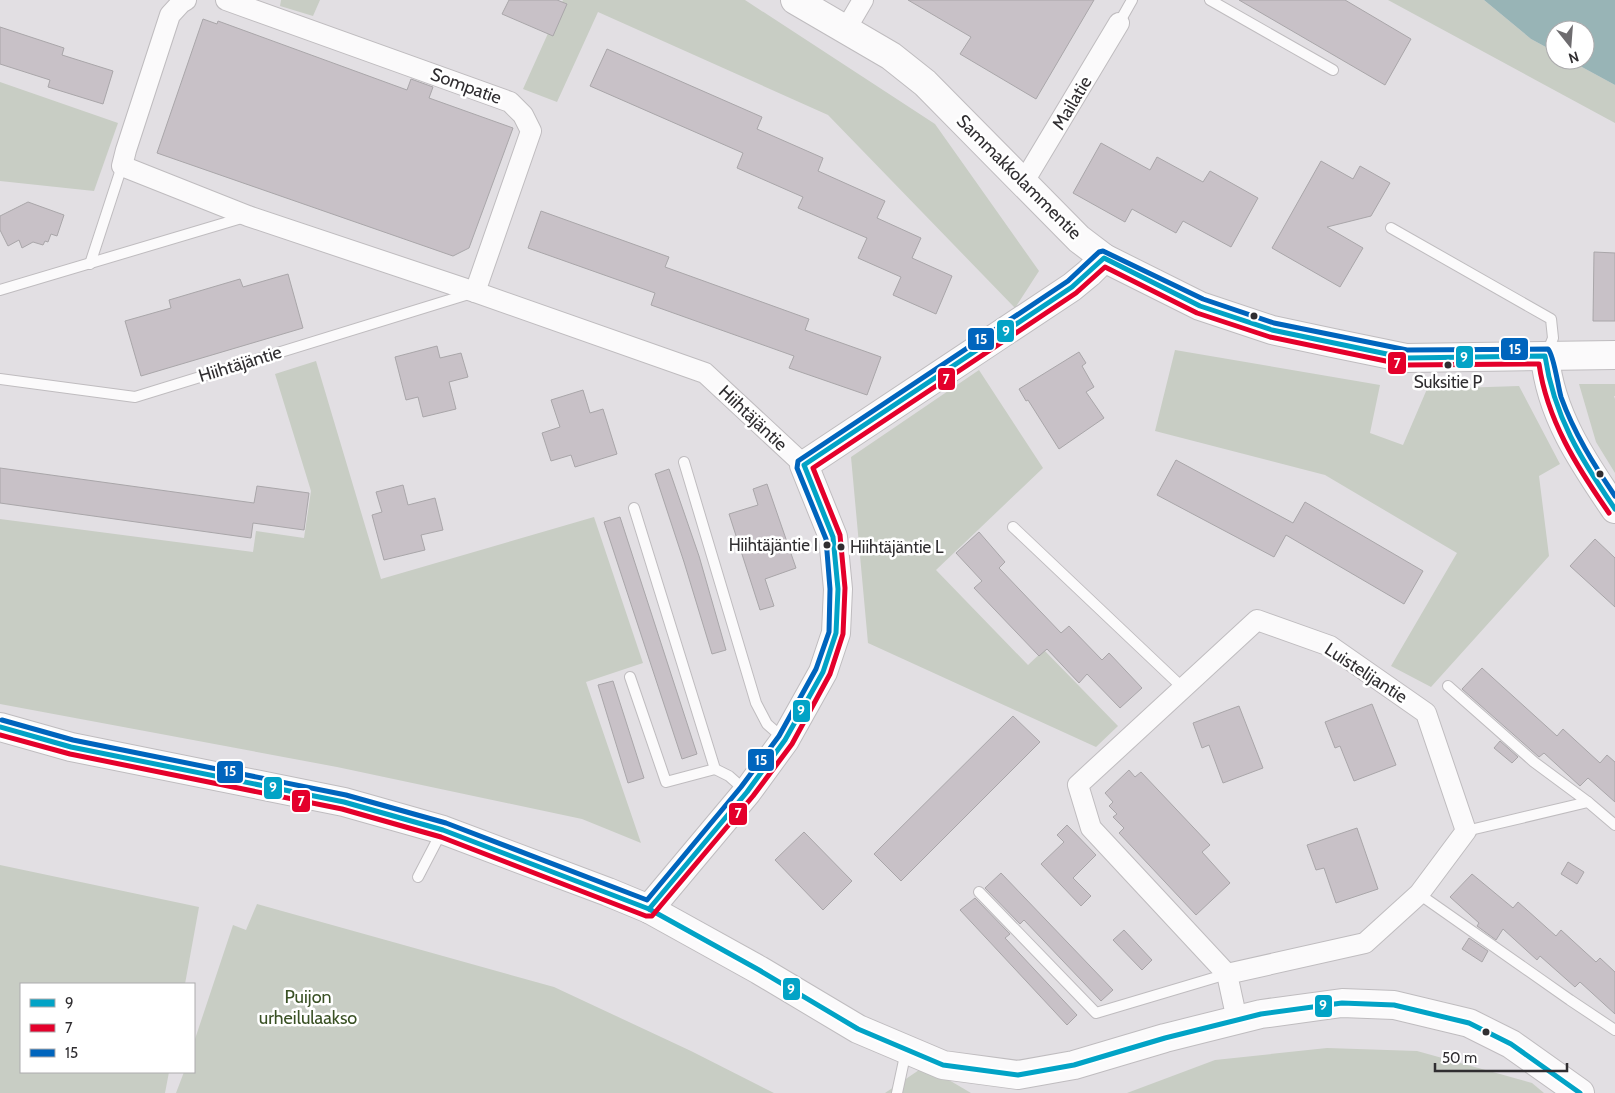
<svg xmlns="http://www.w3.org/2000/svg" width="1615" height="1093" font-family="Cabin,sans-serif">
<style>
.green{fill:#c8cdc4}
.water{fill:#98b4b6}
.building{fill:#c8c1c7;stroke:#a9a6a9}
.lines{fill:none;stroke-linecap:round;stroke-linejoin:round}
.lane-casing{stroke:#bfbcbf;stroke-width:12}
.street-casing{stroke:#bfbcbf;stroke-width:22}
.secondary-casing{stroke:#bfbcbf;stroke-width:30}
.lane{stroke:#fbfafb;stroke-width:10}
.street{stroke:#fbfafb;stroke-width:20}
.secondary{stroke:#fbfafb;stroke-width:28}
.bus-1-casing{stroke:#fff;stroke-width:9}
.bus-2-casing{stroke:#fff;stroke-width:9}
.bus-3-casing{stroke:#fff;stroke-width:9}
.bus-1{stroke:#02a3c6;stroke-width:5}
.bus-2{stroke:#e4002b;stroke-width:5}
.bus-3{stroke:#0065bd;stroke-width:5}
.bus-dot{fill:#302e31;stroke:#fff;stroke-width:2}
.labels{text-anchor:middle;stroke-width:5;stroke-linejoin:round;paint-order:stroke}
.bus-label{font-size:17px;fill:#302e31;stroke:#fff}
.street-label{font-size:18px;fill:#302e31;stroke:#fff}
.park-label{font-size:18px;fill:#3a5125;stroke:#fff}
.line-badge{stroke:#fff;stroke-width:2}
.badge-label{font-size:14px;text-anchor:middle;font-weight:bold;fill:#fff}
</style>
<rect width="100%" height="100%" fill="#e2dfe3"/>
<g class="green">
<polygon points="281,0 320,0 313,16 280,6"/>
<polygon points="563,0 745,0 935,124 1039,271 1015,308 828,115 598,12 557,102 523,89"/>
<polygon points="1388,0 1484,0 1531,39 1555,52 1555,60 1569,60 1615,85 1615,123"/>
<polygon points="0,82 118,123 94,191 0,181"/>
<polygon points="1175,350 1380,385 1370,433 1403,445 1427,389 1519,386 1560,464 1539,476 1549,556 1431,687 1391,666 1457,553 1325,475 1155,431"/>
<polygon points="316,361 381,579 594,517 643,663 586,682 641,843 582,819 337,767 0,704 0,519 253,552 256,531 304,538 311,491 275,374"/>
<polygon points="979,370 1043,468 936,570 1028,665 1044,650 1118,726 1096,747 868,643 851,457"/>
<polygon points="1579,384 1615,384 1615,396 1614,396 1615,399 1615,473 1596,442"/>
<polygon points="0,865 199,907 185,984 21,984 21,1072 169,1072 165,1093 0,1093"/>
<polygon points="257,904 554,987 691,1051 774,1093 176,1093 184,1072 194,1072 194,1042 233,925 246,930"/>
<polygon points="1327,1048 1417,1051 1532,1083 1544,1093 1127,1093 1215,1060"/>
<polygon points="925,1066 971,1093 885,1093"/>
</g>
<polygon class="water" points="1484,0 1615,0 1615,85 1569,60 1585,60 1585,30 1555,30 1555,52 1531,39"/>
<g class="building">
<polygon points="509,0 557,0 567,4 553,36 502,14"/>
<polygon points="908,0 1094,0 1036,99 960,54 971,37"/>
<polygon points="1239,0 1345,0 1411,39 1385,85"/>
<polygon points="203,19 217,24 218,21 407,90 411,79 433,87 429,98 513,128 469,248 453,256 157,153"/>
<polygon points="0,27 64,48 62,55 113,71 103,104 48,87 50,80 0,64"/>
<polygon points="607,49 762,117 757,129 823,158 818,171 885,201 877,218 921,238 912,258 952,276 936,314 893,295 901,277 858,258 867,238 798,208 803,197 737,168 743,153 590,86"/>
<polygon points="1101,143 1150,170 1157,157 1203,182 1210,171 1258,198 1231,247 1183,221 1176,233 1132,209 1125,222 1073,193"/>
<polygon points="1321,161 1353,179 1360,166 1390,183 1371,216 1327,227 1363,248 1340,287 1272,248"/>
<polygon points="28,202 64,215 57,236 51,234 48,242 45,241 43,245 33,242 22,248 19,240 8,246 0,230 0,216"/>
<polygon points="541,211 669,257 665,267 809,319 805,330 881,357 867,395 789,368 794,356 651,305 655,293 528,248"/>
<polygon points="1594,252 1615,253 1615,321 1593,321"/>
<polygon points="288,274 303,328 141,376 125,321 171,308 169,300 196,292 240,279 243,287"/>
<polygon points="437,346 440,358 461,353 468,377 449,382 456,409 423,417 418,397 406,400 395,357"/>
<polygon points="1079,352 1086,363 1082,366 1094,387 1086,392 1104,418 1059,449 1028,400 1026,401 1019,389"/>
<polygon points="583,390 590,413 603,409 617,454 575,467 571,455 551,461 542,433 560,427 551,400"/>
<polygon points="1176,460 1293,523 1305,502 1423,571 1404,604 1286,535 1274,557 1157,495"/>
<polygon points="0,468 254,503 257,486 309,493 304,530 253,523 251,538 0,503"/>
<polygon points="669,469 699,556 726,650 712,654 684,562 655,474"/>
<polygon points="767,484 796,568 765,579 774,606 760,610 729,514 758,505 753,489"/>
<polygon points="403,485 408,505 435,498 443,530 421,535 425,550 384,560 372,515 382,512 376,492"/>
<polygon points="620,517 697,754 682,759 604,522"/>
<polygon points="979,532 1005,562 999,568 1061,633 1069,626 1102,660 1109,653 1142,688 1120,708 1087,674 1079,683 1047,649 1039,656 974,588 982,581 956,553"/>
<polygon points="1595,539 1615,558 1615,607 1570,566"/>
<polygon points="1482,668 1557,736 1563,729 1600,763 1607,755 1615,762 1615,802 1588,778 1580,786 1544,753 1539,757 1462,689"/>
<polygon points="613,681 644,778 628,783 598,685"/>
<polygon points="1372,704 1396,765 1354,781 1340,746 1335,748 1325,722"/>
<polygon points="1239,706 1263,768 1223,783 1209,745 1202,748 1193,723"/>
<polygon points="1013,716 1040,742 901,881 874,854"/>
<polygon points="1500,741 1518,757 1512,763 1494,748"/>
<polygon points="1129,770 1135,777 1141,772 1210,845 1202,852 1230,883 1196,915 1119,833 1124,828 1113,817 1117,814 1109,806 1113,802 1105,793"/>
<polygon points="1067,825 1096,855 1073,878 1091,896 1081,906 1041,864 1064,842 1057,835"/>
<polygon points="1357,828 1378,889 1336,903 1324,868 1316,870 1307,845"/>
<polygon points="804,832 852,881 823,910 775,860"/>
<polygon points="1568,862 1584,872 1577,884 1561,874"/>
<polygon points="1001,873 1113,990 1101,1001 1024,920 1020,924 985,888"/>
<polygon points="1472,874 1513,908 1518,902 1556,936 1561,930 1596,962 1600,958 1615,972 1615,1014 1580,982 1575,987 1540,956 1537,960 1503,929 1496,940 1477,926 1479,923 1450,897"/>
<polygon points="975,898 1010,934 1005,938 1077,1015 1067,1025 960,910"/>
<polygon points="1124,930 1152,960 1142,970 1113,940"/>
<polygon points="1469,938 1488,951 1482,962 1462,949"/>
</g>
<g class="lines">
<g class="lane-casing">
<g id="lane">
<polyline points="1210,0 1333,70"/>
<polyline points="1119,23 1132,0"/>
<polyline points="1391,228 1551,319 1553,338 1547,353"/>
<polyline points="90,264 122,166"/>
<polyline points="0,290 245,217"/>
<polyline points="0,379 135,397 472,293"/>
<polyline points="684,462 756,703 767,724 784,739"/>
<polyline points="634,508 715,769 729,776 746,791"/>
<polyline points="1013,527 1183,688"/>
<polyline points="630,677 666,782 715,769"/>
<polyline points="1448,686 1534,762 1588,802"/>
<polyline points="1466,831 1588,802 1615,825"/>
<polyline points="418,877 442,831"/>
<polyline points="979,892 1096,1013 1227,974"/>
<polyline points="1419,894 1570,1000 1615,1030"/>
<polyline points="897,1093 906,1051"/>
</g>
</g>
<g class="street-casing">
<g id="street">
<polyline points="186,0 181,3 170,15 126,150 122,166 248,216 475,292 705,373 804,465"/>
<polyline points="226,0 510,102 523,115 531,131 475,292"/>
<polyline points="846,29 863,0"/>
<polyline points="1023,183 1119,23"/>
<polyline points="1227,974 1091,828 1078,785 1257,620 1330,646 1426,713 1466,831 1419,894 1365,943 1227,974 1237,1020"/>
</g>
</g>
<g class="secondary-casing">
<g id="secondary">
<polyline points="795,0 891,56 925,83 1079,239 1104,258 1200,306 1272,330 1333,343 1406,358 1615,355"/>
<path d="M1545 356C1550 414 1583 462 1615 509"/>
<polyline points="0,727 71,747 344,802 443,830 608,892 649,909 759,970 858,1029 943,1065 1018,1075 1074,1065 1165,1038 1261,1014 1342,1003 1394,1005 1469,1023 1511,1044 1580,1093"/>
<polyline points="649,909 747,792 785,740 823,672 836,633 838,589 833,537 804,465 1072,287 1089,273 1104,258"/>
</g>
</g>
<use href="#lane" class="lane"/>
<use href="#street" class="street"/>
<use href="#secondary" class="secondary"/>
<g class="bus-1-casing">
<g id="bus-1">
<polyline points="0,727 71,747 344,802 443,830 649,909 759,970 858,1029 943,1065 1018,1075 1074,1065 1165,1038 1261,1014 1342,1003 1394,1005 1469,1023 1511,1044 1580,1093"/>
<path d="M649 909 747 792 785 740 823 672 836 633 838 589 833 537 804 465 1072 287 1104 258 1200 306 1272 330 1406 358 1545 356C1554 417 1581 459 1615 509"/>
</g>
</g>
<g class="bus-2-casing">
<path id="bus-2" d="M0 735 70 754 342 809 441 837 646 916H652L753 796 792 744 830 674 843 634 845 588 840 535 813 468 1076 293 1105 267 1197 313 1270 337 1405 365 1539 364C1547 420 1577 467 1609 513"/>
</g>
<g class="bus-3-casing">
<path id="bus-3" d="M2 720 73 740 346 795 446 823 647 900 741 787 779 736 816 669 829 632 830 589 826 539 797 468 798 461 1068 281 1099 252 1103 251 1203 299 1274 323 1407 350 1548 349C1554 355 1558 387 1561 397 1574 433 1594 465 1615 496"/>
</g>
<use href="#bus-1" class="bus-1"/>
<use href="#bus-2" class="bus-2"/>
<use href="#bus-3" class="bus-3"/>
</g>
<g class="bus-dot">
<circle cx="1254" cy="316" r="4.5"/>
<circle cx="1448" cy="365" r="4.5"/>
<circle cx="1600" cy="474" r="4.5"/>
<circle cx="827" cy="545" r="4.5"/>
<circle cx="841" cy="547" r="4.5"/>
<circle cx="1486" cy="1032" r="4.5"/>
</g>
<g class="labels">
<g class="bus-label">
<text x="1448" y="388">Suksitie P</text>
<text x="818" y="551" text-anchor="end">Hiihtäjäntie I</text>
<text x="850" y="553" text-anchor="start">Hiihtäjäntie L</text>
</g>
<g class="street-label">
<text transform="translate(466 86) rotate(20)" y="6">Sompatie</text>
<text transform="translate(1072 103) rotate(-59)" y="6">Mailatie</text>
<text transform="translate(1019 177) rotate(45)" y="6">Sammakkolammentie</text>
<text transform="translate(240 364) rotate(-17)" y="6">Hiihtäjäntie</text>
<text transform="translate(753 418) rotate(43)" y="6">Hiihtäjäntie</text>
<text transform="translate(1366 673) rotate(33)" y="6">Luistelijantie</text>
</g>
<g class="park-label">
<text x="308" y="1003">Puijon<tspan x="308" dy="21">urheilulaakso</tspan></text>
</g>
</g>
<g class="line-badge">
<rect x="996" y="319" width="19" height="24" rx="5" fill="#02a3c6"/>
<rect x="967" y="327" width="28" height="24" rx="5" fill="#0065bd"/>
<rect x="1500" y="337" width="29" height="24" rx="5" fill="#0065bd"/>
<rect x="1455" y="345" width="19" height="24" rx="5" fill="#02a3c6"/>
<rect x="1387" y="351" width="20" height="24" rx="5" fill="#e4002b"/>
<rect x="937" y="367" width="19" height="24" rx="5" fill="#e4002b"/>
<rect x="792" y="699" width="19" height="24" rx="5" fill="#02a3c6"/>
<rect x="747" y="748" width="28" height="24" rx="5" fill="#0065bd"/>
<rect x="216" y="760" width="28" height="24" rx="5" fill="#0065bd"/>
<rect x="263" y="776" width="20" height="24" rx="5" fill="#02a3c6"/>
<rect x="291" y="789" width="20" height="24" rx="5" fill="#e4002b"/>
<rect x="728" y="802" width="20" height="24" rx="5" fill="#e4002b"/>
<rect x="782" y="977" width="19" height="24" rx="5" fill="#02a3c6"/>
<rect x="1314" y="994" width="19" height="24" rx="5" fill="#02a3c6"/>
</g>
<g class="badge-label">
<text x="1006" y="336">9</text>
<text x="981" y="344">15</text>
<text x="1515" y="354">15</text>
<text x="1464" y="362">9</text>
<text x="1397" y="368">7</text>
<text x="946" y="384">7</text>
<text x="801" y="715">9</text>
<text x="761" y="765">15</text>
<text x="230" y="776">15</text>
<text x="273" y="792">9</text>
<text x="301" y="806">7</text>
<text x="738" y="818">7</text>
<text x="791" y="994">9</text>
<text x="1323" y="1010">9</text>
</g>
<rect x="20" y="983" width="175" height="90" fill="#ffffff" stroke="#acabad"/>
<rect x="30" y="999" width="25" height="8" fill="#02a3c6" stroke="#acabad"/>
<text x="65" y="1008" font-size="15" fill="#302e31">9</text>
<rect x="30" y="1024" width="25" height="8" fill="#e4002b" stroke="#acabad"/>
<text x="65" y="1033" font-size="15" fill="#302e31">7</text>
<rect x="30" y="1049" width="25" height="8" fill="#0065bd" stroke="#acabad"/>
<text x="65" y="1058" font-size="15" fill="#302e31">15</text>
<g transform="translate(1570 45) rotate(163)"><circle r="24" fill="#ffffff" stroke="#acabad"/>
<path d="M0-4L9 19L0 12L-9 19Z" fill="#6e6c6f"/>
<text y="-8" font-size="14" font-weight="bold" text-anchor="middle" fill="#302e31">N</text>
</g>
<path d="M1435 1063v8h132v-8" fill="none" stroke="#302e31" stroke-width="2.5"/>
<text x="1442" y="1063" font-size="15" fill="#302e31" stroke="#ffffff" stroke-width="4" paint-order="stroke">50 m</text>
</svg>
